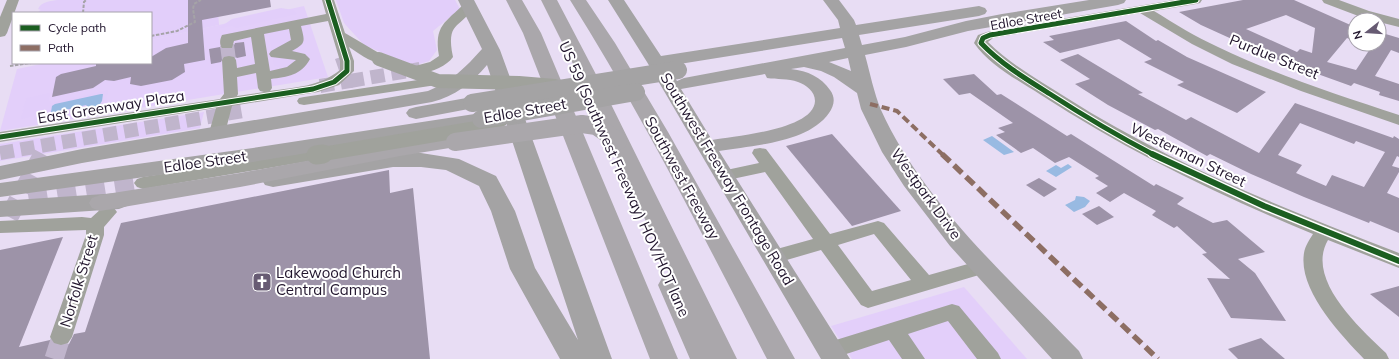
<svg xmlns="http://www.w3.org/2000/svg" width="1399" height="359" font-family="Mulish,sans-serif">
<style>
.built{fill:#e3cffa}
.green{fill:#e2cefa}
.water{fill:#98bae2}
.building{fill:#9d93a8;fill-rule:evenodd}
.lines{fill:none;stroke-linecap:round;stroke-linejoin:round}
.minor-tunnel-far1{stroke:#c0b5cc;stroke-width:14;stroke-dasharray:14 7;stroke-linecap:butt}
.minor-tunnel{stroke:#c0b5cc;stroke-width:19;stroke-dasharray:19 10;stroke-linecap:butt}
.path{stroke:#a5a3a7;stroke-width:2;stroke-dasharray:3.5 1.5;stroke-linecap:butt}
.minor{fill:#a0a29c;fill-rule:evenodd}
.major{fill:#a4a3a4;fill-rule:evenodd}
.highway{fill:#aaa7ab;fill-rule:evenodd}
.minor-bridge-far1{stroke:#a0a29c;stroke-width:14}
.minor-bridge{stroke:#a0a29c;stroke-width:19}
.major-bridge{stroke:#a4a3a4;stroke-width:18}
.highway-bridge{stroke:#aaa7ab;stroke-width:18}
.quiet-far1{stroke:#8d6e63;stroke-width:4;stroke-dasharray:8 4;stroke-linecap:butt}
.quiet{stroke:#8d6e63;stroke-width:5.5;stroke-dasharray:11 5.5;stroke-linecap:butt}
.cycleway-far1-casing{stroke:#fff;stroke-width:7}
.cycleway-casing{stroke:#fff;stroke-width:9}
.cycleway-far1{stroke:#1b5e20;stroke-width:5}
.cycleway{stroke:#1b5e20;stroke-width:6}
.labels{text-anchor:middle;stroke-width:4;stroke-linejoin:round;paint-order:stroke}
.far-street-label{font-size:13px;fill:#21152d;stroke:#fff}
.street-label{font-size:15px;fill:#21152d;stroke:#fff}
.poi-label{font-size:15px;fill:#21152d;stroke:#fff;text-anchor:start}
</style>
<rect width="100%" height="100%" fill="#e8ddf4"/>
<g class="built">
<polygon points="304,6 328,77 0,131 17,69 46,63 151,63 151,40"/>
<polygon points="964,287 1027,359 852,359 831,326"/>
</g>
<g class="green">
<path d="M58 0H217L219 25 151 40V13H38L39 11 41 10 38 9C42 1 51 1 58 0Z"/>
<polygon points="336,0 455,0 460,9 433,31 437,50 429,61 413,66 364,45 344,23"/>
<polygon points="281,8 293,10 297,14 236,28 232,26 219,28 232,19"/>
<polygon points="280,29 289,30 291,42 282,49 283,59 291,57 296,60 296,64 288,68 274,66 269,33"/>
<polygon points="108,90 106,110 80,116 80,113 58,118 59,114 34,120 34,116 21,119 26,98 50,93 49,100 52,103"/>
<polygon points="204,112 200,128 0,161 0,144"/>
</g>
<g class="water">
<polygon points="101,94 103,94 102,101 100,104 102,105 102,107 85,111 88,107 86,105 53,113 51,112 52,106 55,104"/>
<polygon points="992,136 1014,152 1004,155 983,140"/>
<polygon points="1068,164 1072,167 1056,177 1046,171 1056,165 1061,168"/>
<polygon points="1076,196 1084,197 1090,201 1085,207 1074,212 1065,205 1075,200"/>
</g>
<g class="building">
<polygon points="188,0 270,0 271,7 202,20 205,60 184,64 185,72 172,80 141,86 130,84 131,77 114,81 105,80 93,88 52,97 56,77 61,74 96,66 96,63 151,63 151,57 166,48 188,43"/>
<path d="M1243 0H1294L1355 27V41L1347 38 1327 62 1356 70 1372 46 1365 44H1379V32L1399 38V53L1391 50 1375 76 1399 84V101L1379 95 1380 92 1354 83 1351 86 1276 59 1201 25 1179 12ZM1286 15 1315 28 1312 53 1300 49 1297 52 1246 29Z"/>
<polygon points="1126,21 1156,41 1158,40 1187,57 1266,92 1237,113 1177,85 1184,82 1144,62 1152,59 1119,39 1060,53 1043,42 1054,40 1049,36"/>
<polygon points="244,42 246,56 237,58 234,56 224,56 221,62 211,64 209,49 220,47 222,50 232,50 235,43"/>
<path d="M1078 54 1143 93 1138 94 1186 120 1191 117 1259 153 1295 103 1393 138 1394 136 1399 139V157L1397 156 1392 166 1399 168V172L1387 193 1399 198V233L1370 221 1369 223 1304 197 1251 174 1210 154 1207 156 1158 129 1155 130 1108 105 1075 84 1090 79 1060 60ZM1300 123 1354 144 1356 141 1385 152 1364 187 1332 175 1326 186 1296 173 1302 165 1278 155Z"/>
<polygon points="974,74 997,95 1001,94 1067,136 1071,134 1154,186 1156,184 1184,198 1177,204 1213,223 1227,220 1265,252 1238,259 1255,273 1286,321 1231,318 1207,278 1230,279 1202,254 1207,253 1177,226 1174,228 1152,215 1156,211 1124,193 1110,202 1096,193 1108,186 1095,178 1099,176 1069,157 1055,163 1033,148 1021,153 996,135 1005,132 998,128 1013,123 970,93 959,95 943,79"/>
<polygon points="832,134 901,211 852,226 786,146"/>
<polygon points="389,170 390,193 413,188 430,359 0,359 0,250 63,237 19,347 50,340 54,344 61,346 69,344 74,334 85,332 121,223"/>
<polygon points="1039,178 1057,189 1044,197 1026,185"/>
<polygon points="1099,206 1114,217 1097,225 1082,214"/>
<polygon points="1399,286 1399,317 1370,294"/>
<polygon points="1261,338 1285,359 1238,359 1228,349"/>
</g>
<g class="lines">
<g class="minor-tunnel-far1">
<polyline points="227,45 229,60"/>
<polyline points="350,81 420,69"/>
<polyline points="320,86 350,81 341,55"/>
<polyline points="0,153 243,111"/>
</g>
<g class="minor-tunnel">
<polyline points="29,201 143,183"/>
<polyline points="9,217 43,154"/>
<polyline points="54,359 61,337"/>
</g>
<g class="path">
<polyline points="83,13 84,2 86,0"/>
<polyline points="151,36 177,31 195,22 193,9 194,4 201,0"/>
<polyline points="10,66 31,63"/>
</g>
<g class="minor">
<polygon points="7,0 19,0 7,33 5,36 0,37 0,17"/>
<path d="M322 0H334L345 33 384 56 386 59 384 62C372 65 359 53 349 47L354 61V71L339 85 318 92 232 106 225 133 223 136 217 138 211 136 209 133 216 108 0 142V132L220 99 224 94 222 60 224 57 229 56 234 57 236 60 237 68 255 64 251 37 234 41 232 48H222C219 44 220 39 222 35L326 14ZM328 21 340 61V70C319 87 296 87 270 91L272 88 271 79C287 77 302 75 310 59L305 54 292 51C306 43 305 42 301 26ZM289 29 291 40 271 51 269 54 271 57 296 60 287 67 270 71 264 34ZM256 73 258 88 260 91 264 92 237 96 238 94 237 77Z"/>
<path d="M1174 0H1202L1200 3 1196 4 1154 11C1175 24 1196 37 1218 47 1276 75 1338 95 1399 115V125L1301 91 1232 64 1192 44 1140 13 993 38 988 42C1011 65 1040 81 1067 98 1171 164 1285 209 1399 253V268L1328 240C1305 279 1360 328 1386 353L1389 359H1364C1340 334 1298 290 1304 253 1305 246 1310 239 1313 234 1218 195 1127 151 1041 95 1018 80 990 66 974 43L978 35 990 31Z"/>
<polygon points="1322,0 1339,0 1369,11 1399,19 1399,27 1379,22 1379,20 1361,17 1324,3"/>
<path d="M469 2 473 3 475 6C459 30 446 21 453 57 446 67 427 75 415 72L413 69 415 66 430 62 439 56C434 25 445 23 465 3Z"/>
<polygon points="438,77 443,78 445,81 443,84 304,105 299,104 297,101 299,98 304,97"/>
<path d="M760 148 766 149 830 234 878 221 884 223 929 275 982 260 989 262 992 267 989 272 868 308 861 305 821 250 773 264 766 262 763 257 766 252 813 239 765 172 723 181 717 180 715 176 717 172 759 163 752 153 754 149ZM874 234 911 280 872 291 838 245Z"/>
<polygon points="316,150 322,151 324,155 322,159 143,189 137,187 134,183 137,179 143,177"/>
<polygon points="108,206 114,208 117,212 104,227 104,235 72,337 68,343 61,345 54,343 50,337 86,235 86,230 0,233 0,221 82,217 91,218 102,208"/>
<polygon points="952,304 959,306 998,353 1001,359 977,359 948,321 908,334 925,359 902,359 889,340 831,359 823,356 820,350 823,344"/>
</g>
<g class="major">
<path d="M458 0H474L500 50 612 359H560L510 269 491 211 479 186 446 170 421 167H393L273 187 265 185 262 180 265 175 273 173 393 153H421L459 159 496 176 515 211 535 268 578 340 487 65C472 83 455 96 432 102L82 163 0 180V166L82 149 428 91C451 82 466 67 482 49Z"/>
<path d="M608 0H624L661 56 840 28 838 20 823 0H839L854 20 856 25 979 6 985 8 987 11 985 14 979 16 859 35 862 45 905 37 966 21 1002 14 1089 0H1126L1124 3 1118 5 968 31 906 47 865 55C870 73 874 93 881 110 922 201 1010 280 1079 351L1083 359H1052L950 246 904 186 882 152 861 109 857 93 834 77 821 71 804 67 791 69C808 71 821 77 830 90 836 98 834 106 829 113 808 143 754 145 719 151L850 359H821L647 62ZM842 38 845 48 684 78 677 81 667 66ZM848 58 851 71 829 62ZM765 74 767 78C777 80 788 78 798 82 806 85 815 91 815 101 814 130 734 136 712 140L681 89Z"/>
<polygon points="472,97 479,99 482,103 479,107 416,119 409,117 406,113 409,109 416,107"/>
<polygon points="481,113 488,115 491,119 488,123 253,162 0,197 0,183 253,148"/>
<polygon points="119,193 127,196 130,201 127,206 119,209 0,217 0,201"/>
</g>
<g class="highway">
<polygon points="506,0 522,0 541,33 678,359 650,359 523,33"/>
<polygon points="541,0 557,0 601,84 737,359 690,359 658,285 662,278 671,276 583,84"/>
<path d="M570 0H586L615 43 668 132 795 359H767C704 238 643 116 570 0Z"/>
<polygon points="455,136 462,138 465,142 462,146 400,156 240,187 100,211 92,208 89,203 92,198 100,195 240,173 400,144"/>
</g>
<g class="minor-bridge-far1">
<polyline points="379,59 438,81 519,83 555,86"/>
<polyline points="317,155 482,127 501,120"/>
</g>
<polyline class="minor-bridge" points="316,155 323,154"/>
<g class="major-bridge">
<polyline points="472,103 678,70"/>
<polyline points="481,119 636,92"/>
</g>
<polyline class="highway-bridge" points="455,142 582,124 596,126 618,141"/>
<polyline class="quiet-far1" points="870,104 897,111 943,155"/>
<polyline class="quiet" points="942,154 1158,359"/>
<g class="cycleway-far1-casing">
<g id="cycleway-far1">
<polyline points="0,137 313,89 334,82 347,71 347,61 328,0"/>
<path d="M1154 155C1118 136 1084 116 1050 94 1026 79 1001 64 981 43L983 38 990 35 1196 0"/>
</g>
</g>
<g class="cycleway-casing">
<polyline id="cycleway" points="1152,154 1264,206 1399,261"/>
</g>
<use href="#cycleway-far1" class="cycleway-far1"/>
<use href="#cycleway" class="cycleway"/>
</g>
<defs>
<g id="church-square" transform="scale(1)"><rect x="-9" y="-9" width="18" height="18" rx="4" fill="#675b73" stroke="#fff"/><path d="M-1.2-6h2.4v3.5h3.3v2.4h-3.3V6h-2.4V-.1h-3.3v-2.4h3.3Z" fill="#fff"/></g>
</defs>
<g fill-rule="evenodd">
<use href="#church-square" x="262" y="282"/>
</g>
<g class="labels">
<g class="far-street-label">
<text transform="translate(1026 19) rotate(-10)" y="5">Edloe Street</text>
</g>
<g class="street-label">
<text transform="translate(1274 57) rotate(22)" y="5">Purdue Street</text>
<text transform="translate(111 107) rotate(-9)" y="5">East Greenway Plaza</text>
<text transform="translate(525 111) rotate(-10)" y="5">Edloe Street</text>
<text transform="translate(1188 155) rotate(26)" y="5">Westerman Street</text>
<text transform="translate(205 162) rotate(-8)" y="5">Edloe Street</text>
<text transform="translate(682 178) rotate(61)" y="5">Southwest Freeway</text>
<text transform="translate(624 179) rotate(66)" y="5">US 59 (Southwest Freeway) HOV/HOT lane</text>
<text transform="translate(727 179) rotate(59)" y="5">Southwest Freeway Frontage Road</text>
<text transform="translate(926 194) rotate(54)" y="5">Westpark Drive</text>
<text transform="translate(79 281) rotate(-73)" y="5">Norfolk Street</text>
</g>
<g class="poi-label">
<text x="276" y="278">Lakewood Church<tspan x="276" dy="17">Central Campus</tspan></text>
</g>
</g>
<rect x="12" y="12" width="140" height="52" fill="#ffffff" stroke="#a6a1ab"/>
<rect x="20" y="25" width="20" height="6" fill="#1b5e20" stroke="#a6a1ab"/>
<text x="48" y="32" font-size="12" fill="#21152d">Cycle path</text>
<rect x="20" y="45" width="20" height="6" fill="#8d6e63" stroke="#a6a1ab"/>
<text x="48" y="52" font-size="12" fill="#21152d">Path</text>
<g transform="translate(1367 32) rotate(253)"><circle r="19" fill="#ffffff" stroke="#a6a1ab"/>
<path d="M0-3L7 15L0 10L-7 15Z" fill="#675b73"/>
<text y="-6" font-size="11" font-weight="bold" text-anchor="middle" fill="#21152d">N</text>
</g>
</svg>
